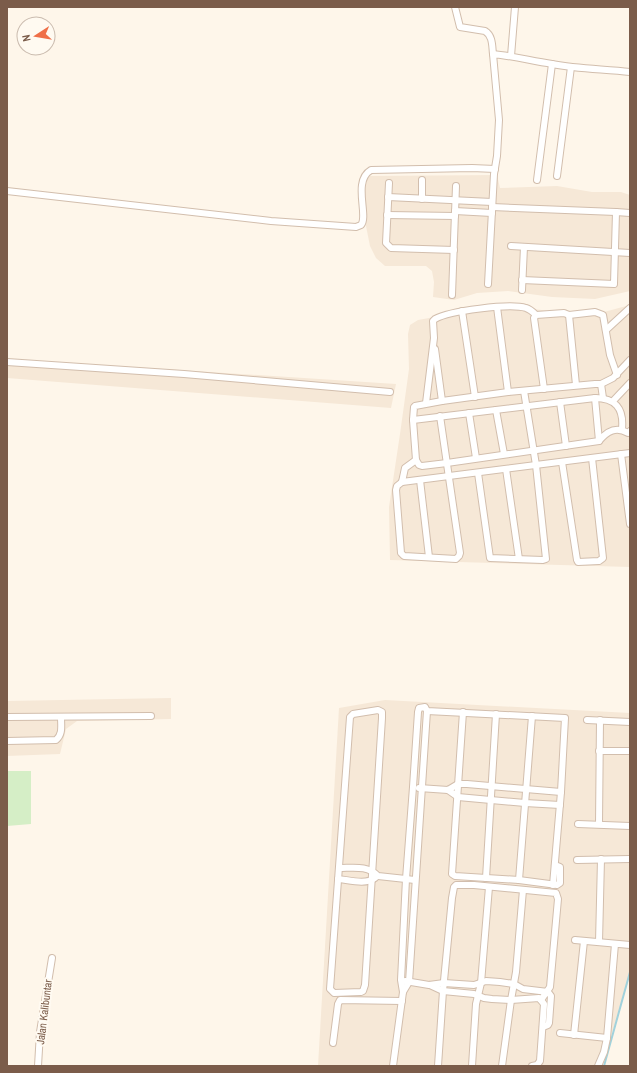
<svg xmlns="http://www.w3.org/2000/svg" width="637" height="1073" font-family="'Archivo Narrow',sans-serif">
<style>
.residential{fill:#f6e8d7}
.green{fill:#d5eec6}
.lines{fill:none;stroke-linecap:round;stroke-linejoin:round}
.stream{stroke:#a1d2dc;stroke-width:2}
.street-casing{stroke:#d2bead;stroke-width:8}
.street{stroke:#fff;stroke-width:6}
.labels{text-anchor:middle;stroke-width:4;stroke-linejoin:round;paint-order:stroke}
.street-label{font-size:11px;fill:#7b5c4a;stroke:#fffaf1}
</style>
<rect width="100%" height="100%" fill="#fef6ea"/>
<g class="residential">
<polygon points="497,175 500,188 557,186 592,192 621,192 630,195 630,291 595,299 552,297 508,291 477,293 454,300 433,297 434,282 432,271 426,266 385,266 376,258 370,246 363,211 365,181 369,176"/>
<polygon points="500,305 558,312 604,312 630,305 630,567 390,560 389,507 400,434 409,369 408,334 410,325 418,320"/>
<polygon points="7,359 396,384 391,408 7,378"/>
<polygon points="171,698 171,719 77,721 66,729 60,754 7,756 7,701"/>
<polygon points="385,700 630,713 630,976 602,1066 318,1066 339,708"/>
</g>
<polygon class="green" points="7,771 31,771 31,824 7,826"/>
<g class="lines">
<polyline class="stream" points="604,1066 630,972"/>
<g class="street-casing">
<g id="street">
<path d="M455 7 460 27 485 31C493 36 492 46 493 54"/>
<polyline points="511,56 515,7"/>
<polyline points="557,176 571,67"/>
<polyline points="537,180 552,64"/>
<polyline points="389,183 386,243 391,248 454,250"/>
<path d="M7 191 271 221 356 227 361 225C369 216 352 181 371 170L472 168 495 169"/>
<polyline points="388,197 492,202"/>
<polyline points="422,199 422,180"/>
<polyline points="492,207 616,212 630,213"/>
<polyline points="455,211 492,213"/>
<polyline points="387,215 455,216"/>
<polyline points="511,246 630,253"/>
<polyline points="522,280 614,284 616,212"/>
<path d="M488 284 494 174 497 156 499 120 493 54C513 56 532 61 552 64 578 69 604 69 630 72"/>
<polyline points="522,290 524,247"/>
<polyline points="452,295 456,186"/>
<polyline points="497,307 508,392"/>
<polyline points="462,311 475,397"/>
<polyline points="569,315 576,385"/>
<polyline points="606,330 630,308"/>
<polyline points="435,349 442,401"/>
<polyline points="7,362 184,374 390,392"/>
<polyline points="601,384 613,378 630,360"/>
<polyline points="544,389 534,318 536,315 564,313 569,315 595,312 603,315 610,355 617,375"/>
<polyline points="595,398 599,441"/>
<path d="M603 398 601 384H595L508 392 442 401 415 406 414 407 413 420 416 460 419 465 422 466 447 463 599 441C607 431 616 426 628 433L630 431"/>
<polyline points="613,401 630,383"/>
<polyline points="560,402 566,446"/>
<path d="M426 403 434 338 433 321 435 319C449 311 510 303 526 308 530 309 533 312 536 315"/>
<polyline points="496,410 504,454"/>
<polyline points="469,413 476,458"/>
<path d="M413 420 595 398C615 398 624 408 622 429"/>
<polyline points="621,454 630,524"/>
<polyline points="416,460 405,468 402,482 397,486 396,490 401,553 404,556 456,559 459,556 460,553 440,416"/>
<polyline points="562,462 577,560 578,562 599,561 603,558 592,458"/>
<polyline points="506,469 519,559"/>
<polyline points="478,473 490,558 543,560 546,559 536,465 524,391"/>
<polyline points="420,480 429,557"/>
<polyline points="402,482 630,453"/>
<polygon points="378,710 382,712 382,718 365,985 363,991 361,992 334,993 330,989 350,717 353,714"/>
<polyline points="463,712 452,874 455,876 519,880 557,885 560,883 560,867 555,865"/>
<polyline points="7,717 151,716"/>
<polyline points="587,720 630,722"/>
<path d="M7 741 56 740C63 734 61 726 61 717"/>
<polyline points="599,751 630,751"/>
<polyline points="419,788 448,790 458,784 467,784 561,792"/>
<polyline points="448,790 458,797 525,803 560,805"/>
<polyline points="578,824 630,826"/>
<polyline points="599,824 600,720"/>
<polyline points="577,860 630,859"/>
<path d="M339 868C353 868 368 865 378 876L415 880"/>
<polyline points="486,878 496,714"/>
<path d="M338 879C349 880 366 885 375 878"/>
<polyline points="519,880 532,716"/>
<polyline points="575,940 630,945"/>
<polyline points="599,942 601,859"/>
<polyline points="405,981 429,985 444,983 474,985 486,981 500,982 514,984 523,989 548,992 551,996 549,1023 548,1025 543,1027"/>
<polyline points="430,985 443,991 474,994 484,998 492,999 511,1000 539,998 544,1004 540,1061 537,1065 532,1066"/>
<polyline points="403,992 401,980 406,879 413,787 418,712 419,708 425,707 427,711 565,718 561,792 553,885"/>
<polyline points="560,1033 607,1038"/>
<polyline points="574,1035 584,941"/>
<polyline points="333,1043 338,1004 340,1000 402,1001"/>
<polyline points="38,1066 40,1032 52,958"/>
<polyline points="393,1066 403,992 409,982 427,711"/>
<polyline points="438,1066 443,991 452,898 454,887 456,885 474,885 556,893 558,899 550,987 541,1000"/>
<polyline points="472,1066 476,1004 481,983 489,887"/>
<polyline points="502,1066 511,1000 516,972 523,890"/>
<polyline points="598,1066 604,1052 607,1038 615,944"/>
</g>
</g>
<use href="#street" class="street"/>
</g>
<g class="labels">
<g class="street-label">
<text transform="translate(44 1012) rotate(-83)" y="4">Jalan Kalibuntar</text>
</g>
</g>
<rect width="637" height="1073" fill="none" stroke="#7b5c4a" stroke-width="16"/>
<g transform="translate(36 36) rotate(258)"><circle r="19" fill="#fffaf1" stroke="#cabbae"/>
<path d="M0-3L7 15L0 10L-7 15Z" fill="#ef6f47"/>
<text y="-6" font-size="11" font-weight="bold" text-anchor="middle" fill="#7b5c4a">N</text>
</g>
</svg>
